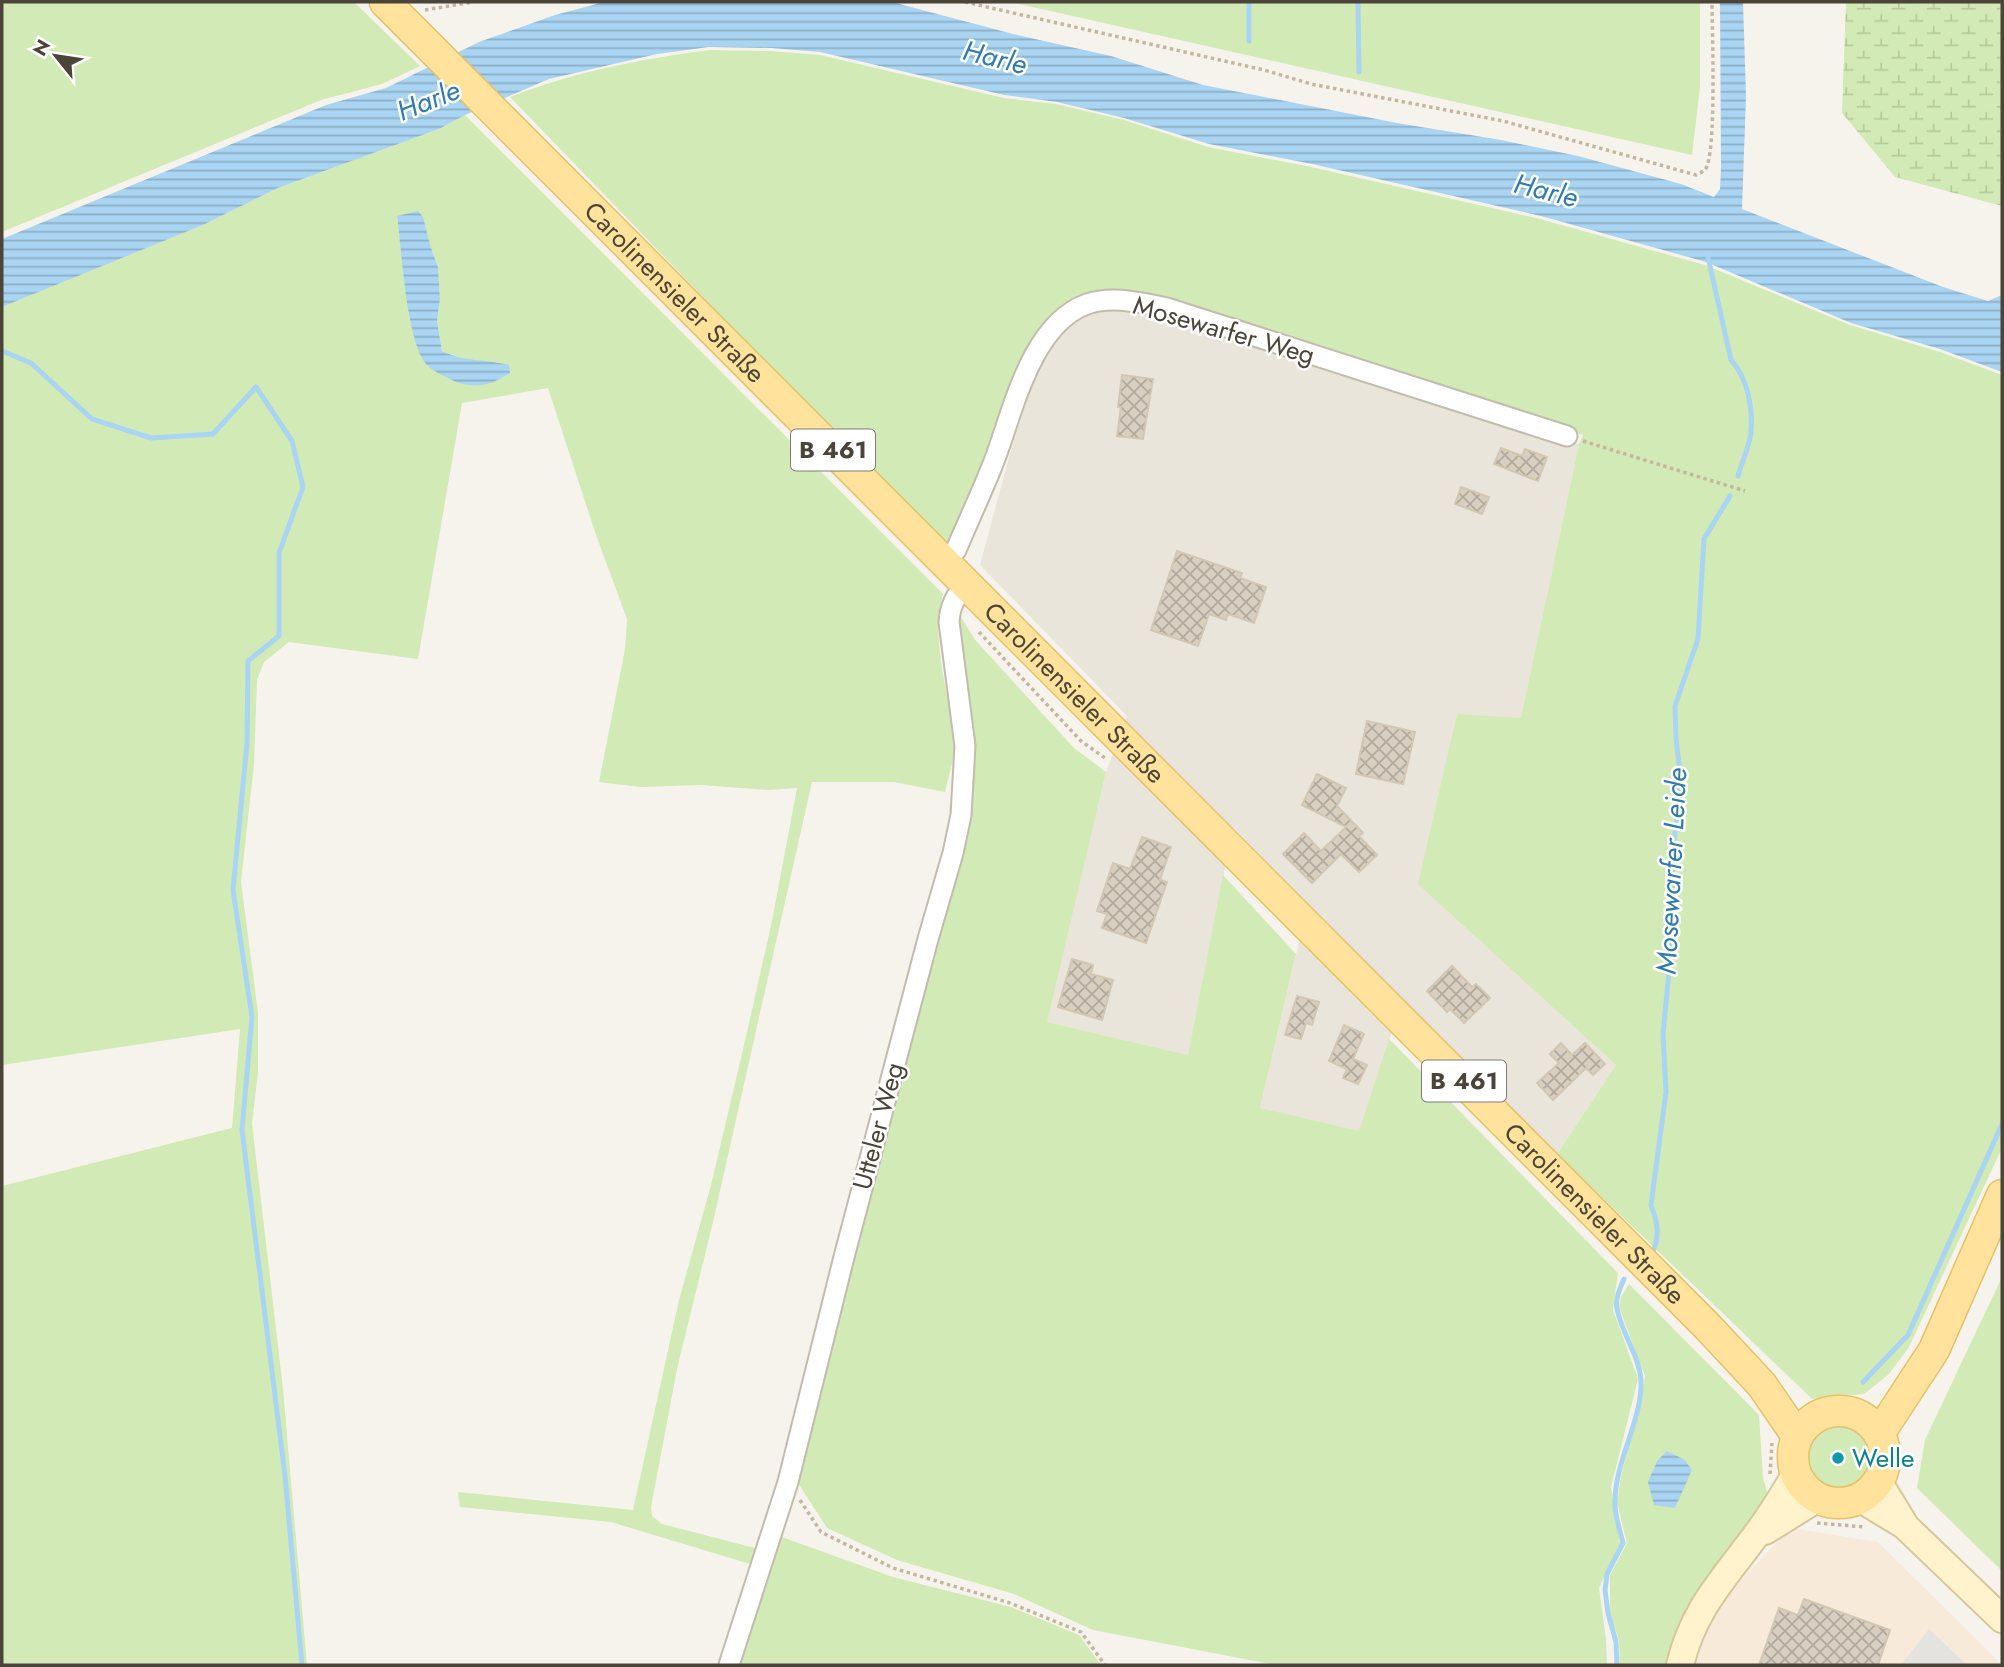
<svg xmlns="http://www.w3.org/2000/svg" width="2004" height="1667" font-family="Jost,sans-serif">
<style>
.residential{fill:#eae5da}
.commercial{fill:#f7ead8}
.grass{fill:#d2eab5;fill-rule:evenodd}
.wetland{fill:url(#wetland-marsh)}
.parking{fill:#e5e3e0}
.water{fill:url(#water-rules)}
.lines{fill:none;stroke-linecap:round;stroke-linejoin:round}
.stream{stroke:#a9d4f2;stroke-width:5}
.building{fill:url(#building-cross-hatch);stroke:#d3c7b4;stroke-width:2}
.street-casing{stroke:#c2bbae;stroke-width:23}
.secondary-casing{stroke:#d6c79b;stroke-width:30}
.primary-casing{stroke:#e6c16a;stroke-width:33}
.path{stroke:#c4b79f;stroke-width:3.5;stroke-dasharray:3.5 3.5;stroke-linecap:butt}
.street{stroke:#fff;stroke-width:19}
.secondary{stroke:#fff3cd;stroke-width:26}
.primary{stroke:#ffe39c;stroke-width:30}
.culture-dot{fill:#0f9aa8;stroke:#fff;stroke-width:2.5}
.labels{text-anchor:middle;stroke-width:5;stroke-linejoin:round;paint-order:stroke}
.shield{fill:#fff;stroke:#817c74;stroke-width:2}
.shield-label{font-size:24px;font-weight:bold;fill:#4b4439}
.street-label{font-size:26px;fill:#4b4439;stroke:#fff}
.culture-label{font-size:26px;fill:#0d838f;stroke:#fff;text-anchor:start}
.water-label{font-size:28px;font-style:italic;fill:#2e7ab2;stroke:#fff}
</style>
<defs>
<pattern id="wetland-marsh" width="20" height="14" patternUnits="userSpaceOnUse" patternTransform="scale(1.75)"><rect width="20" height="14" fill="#d2eab5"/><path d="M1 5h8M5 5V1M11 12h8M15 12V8" fill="none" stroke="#b6ca9c"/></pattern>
<pattern id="water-rules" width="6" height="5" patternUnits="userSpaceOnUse" patternTransform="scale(1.75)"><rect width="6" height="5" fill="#a9d4f2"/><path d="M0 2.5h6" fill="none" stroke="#8caec5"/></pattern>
<pattern id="building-cross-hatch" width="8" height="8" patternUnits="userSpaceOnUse" patternTransform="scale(1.75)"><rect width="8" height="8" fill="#d8cfc1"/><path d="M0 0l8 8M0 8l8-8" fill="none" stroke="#b1aa9e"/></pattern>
</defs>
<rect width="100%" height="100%" fill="#f6f3ec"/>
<polygon class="residential" points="1096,309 1138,313 1184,326 1579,444 1521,719 1419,883 1616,1065 1557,1154 1402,1000 1360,1132 1260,1108 1308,904 1233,827 1188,1055 1046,1022 1106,772 1127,716 980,565 1009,457 1031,387 1051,343 1077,318"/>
<polygon class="commercial" points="1790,1528 1878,1542 2002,1665 1695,1665 1717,1606"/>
<g class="grass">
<polygon points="2,2 354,2 420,66 382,84 321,100 2,232"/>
<polygon points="1010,2 1700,2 1700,87 1692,155"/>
<path d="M709 50 771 51 820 55 1004 98 1056 104 1124 120 1208 147 1311 167 1540 219 1705 265 1850 325 1940 352 2002 375V1148L1909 1347 1889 1374 1864 1394 1812 1399 1557 1154 1616 1065 1418 884 1457 714 1521 718 1579 444 1583 435 1173 304 1084 298 1037 337 948 551 510 97C573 72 642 59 709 50Z"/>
<path d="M465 115 943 594C929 639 951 698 954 744 955 759 948 777 945 792L894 782H812L713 1222 677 1369 651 1507 652 1516 662 1524 755 1548 750 1564 611 1522 460 1507 458 1492 633 1510 679 1300 711 1185 745 1041 772 921 797 788 769 790 701 785 640 787 599 782 625 649 627 619 596 535 548 388 462 403 418 659 289 642 264 662 257 680 254 764 241 882 258 1013V1073L252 1123 283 1389 307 1665H2V1186L232 1128 240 1029 2 1065V307L203 225 278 188 439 129ZM397 216 430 245 438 267 440 299 437 321 442 351C459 359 474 362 493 361L428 367 404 266Z"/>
<polygon points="957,611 976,641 1074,748 1106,772 1047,1022 1188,1055 1223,875 1296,954 1260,1108 1359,1131 1389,1039 1618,1273 1613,1310 1638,1379 1611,1487 1620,1544 1599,1588 1606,1639 1607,1665 1276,1665 1093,1630 1014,1594 897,1560 827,1528 798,1483 967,815"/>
<polygon points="2002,1277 2002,1571 1917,1488 1925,1440"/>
<polygon points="1629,1284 1759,1415 1763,1478 1770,1502 1669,1665 1620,1665 1619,1641 1610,1612 1610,1575 1627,1543 1617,1502 1621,1476 1642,1396 1645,1376 1619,1307 1621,1297"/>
<circle cx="1837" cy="1456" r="34"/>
<polygon points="779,1536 893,1577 1011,1607 1079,1635 1101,1665 736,1665"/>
</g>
<polygon class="wetland" points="1846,2 2002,2 2002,206 1895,177 1842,113"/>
<polygon class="parking" points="1929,1629 1967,1665 1901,1665"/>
<g class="water">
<polygon points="604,2 892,2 1013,34 1111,56 1203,85 1397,123 1501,140 1578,156 1681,184 1714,197 1720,189 1721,167 1720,2 1743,2 1746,96 1742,209 1943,287 1988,301 2002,295 2002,372 1940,349 1851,323 1706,262 1541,216 1312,164 1209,144 1124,118 1057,102 1004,95 820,52 771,48 709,47 657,54 549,79 465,115 439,129 278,188 203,225 2,307 2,239 326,105 386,88 479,42 555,15"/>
<path d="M418 211 423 217 430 245 438 267 440 299 437 321 442 351C464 362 485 359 509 365L510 373C494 384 474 390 454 381 445 376 433 372 426 364 406 340 402 251 397 216Z"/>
<polygon points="1667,1451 1685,1460 1692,1470 1675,1508 1654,1505 1648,1482 1657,1461"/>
</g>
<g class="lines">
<g class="stream">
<polyline points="1249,2 1249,41"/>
<polyline points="1358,2 1359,72"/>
<path d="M1708 257 1731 360C1748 378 1753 409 1751 433 1749 447 1742 462 1738 476"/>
<polyline points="2,351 31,363 92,419 151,438 213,434 256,387 292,441 303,487 279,553 279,636 248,661 247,743 233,890 252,1017 242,1130 285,1476 302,1665"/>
<path d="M1652 1254C1660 1236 1658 1224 1651 1205L1666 1092 1663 1034 1671 950 1673 847 1679 806 1680 772 1676 739 1675 706 1698 639 1704 539 1730 496"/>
<polyline points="1863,1382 1908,1335 2002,1124"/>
<path d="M1617 1665 1616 1642 1608 1613 1605 1590 1607 1574 1623 1543C1620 1530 1614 1514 1615 1501 1615 1461 1643 1418 1641 1380 1639 1355 1622 1334 1617 1309 1615 1299 1620 1288 1624 1279"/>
</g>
</g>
<g class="building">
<polygon points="1122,375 1153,379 1143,439 1117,436 1121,407 1118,407"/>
<polygon points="1501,448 1522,456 1525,449 1547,457 1538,481 1494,464"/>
<polygon points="1461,487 1489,497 1482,514 1455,504"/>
<polygon points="1177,551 1242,573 1240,578 1266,587 1254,623 1228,614 1226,620 1209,614 1198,646 1151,630"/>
<polygon points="1367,721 1415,732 1403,784 1356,774"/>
<polygon points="1317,774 1346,788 1337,806 1363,833 1359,836 1377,855 1359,872 1341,854 1312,883 1283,854 1304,833 1321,851 1346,827 1302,805"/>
<polygon points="1142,837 1171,847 1160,880 1167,882 1146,943 1102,928 1107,914 1097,911 1113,863 1130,869"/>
<polygon points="1072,959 1093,965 1091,974 1113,980 1102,1020 1058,1007"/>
<polygon points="1452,966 1472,987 1476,984 1490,998 1464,1023 1450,1009 1447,1012 1427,991"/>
<polygon points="1297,996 1319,1002 1312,1025 1306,1023 1301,1039 1285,1035"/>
<polygon points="1344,1025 1364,1034 1353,1059 1367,1065 1358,1084 1343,1078 1347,1069 1329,1061"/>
<polygon points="1561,1043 1572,1055 1585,1043 1605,1064 1593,1075 1586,1068 1553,1100 1537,1083 1559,1063 1550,1054"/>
<polygon points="1804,1599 1890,1630 1878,1665 1759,1665 1779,1608 1798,1615"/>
</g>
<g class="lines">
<g class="street-casing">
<g id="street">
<path d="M945 562 956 550C969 519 984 488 996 456 1014 407 1032 324 1087 304 1113 295 1141 303 1167 308L1567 436"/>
<path d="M729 1665 788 1482 844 1257 928 939 953 853 961 815 965 746 949 622C950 605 956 596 966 583"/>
</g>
</g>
<g class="secondary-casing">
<g id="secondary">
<polyline points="1878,1481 1906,1527 2002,1619"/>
<polyline points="1859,1498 1902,1524"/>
<polyline points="1765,1531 1818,1498"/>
<path d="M1680 1665C1693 1611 1721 1582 1753 1539 1769 1519 1782 1497 1795 1475"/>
</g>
</g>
<g class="primary-casing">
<g id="primary">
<path id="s1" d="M385 2 1707 1326 1762 1385 1797 1436"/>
<circle cx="1839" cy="1457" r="46"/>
<polyline points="1879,1434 1934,1350 2002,1195"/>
</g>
</g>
<g class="path">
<path d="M965 2 1264 70 1311 84 1503 121 1696 175C1699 173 1703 172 1705 170 1717 156 1712 27 1712 2"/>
<polyline points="425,10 473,2"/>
<polyline points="1583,441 1745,491"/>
<polyline points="979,632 1081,741 1105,758"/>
<polyline points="1770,1474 1772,1443"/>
<polyline points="800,1500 821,1532 893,1568 1010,1603 1081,1632 1105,1665"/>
<polyline points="1817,1523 1865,1527"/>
</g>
<use href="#street" class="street"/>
<use href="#secondary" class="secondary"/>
<use href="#primary" class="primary"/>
</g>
<circle class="culture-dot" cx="1838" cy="1458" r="7"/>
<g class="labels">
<g class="shield">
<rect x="791" y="429.5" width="84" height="41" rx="5"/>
<rect x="1422" y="1060.5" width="84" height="41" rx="5"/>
</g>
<g class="shield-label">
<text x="833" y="458">B 461</text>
<text x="1464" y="1089">B 461</text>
</g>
<g class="street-label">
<text dy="9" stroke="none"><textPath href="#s1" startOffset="410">Carolinensieler Straße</textPath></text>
<text transform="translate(1224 330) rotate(16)" y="9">Mosewarfer Weg</text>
<text dy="9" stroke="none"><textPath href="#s1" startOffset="976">Carolinensieler Straße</textPath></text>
<text transform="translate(878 1126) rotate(-75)" y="9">Utteler Weg</text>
<text dy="9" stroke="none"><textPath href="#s1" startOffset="1712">Carolinensieler Straße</textPath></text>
</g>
<g class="culture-label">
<text x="1852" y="1467">Welle</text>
</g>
<g class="water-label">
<text transform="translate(995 57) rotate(14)" y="10">Harle</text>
<text transform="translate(428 100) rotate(-22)" y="10">Harle</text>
<text transform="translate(1546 190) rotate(14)" y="10">Harle</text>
<text transform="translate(1671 871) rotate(-87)" y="10">Mosewarfer Leide</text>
</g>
</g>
<rect width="2004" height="1667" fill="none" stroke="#4b4439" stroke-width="7"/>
<g transform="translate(56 56) rotate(300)" stroke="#ffffff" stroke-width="5" paint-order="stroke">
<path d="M0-5L12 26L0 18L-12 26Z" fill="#4b4439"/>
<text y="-10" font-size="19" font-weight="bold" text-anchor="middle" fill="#4b4439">N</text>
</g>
</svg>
